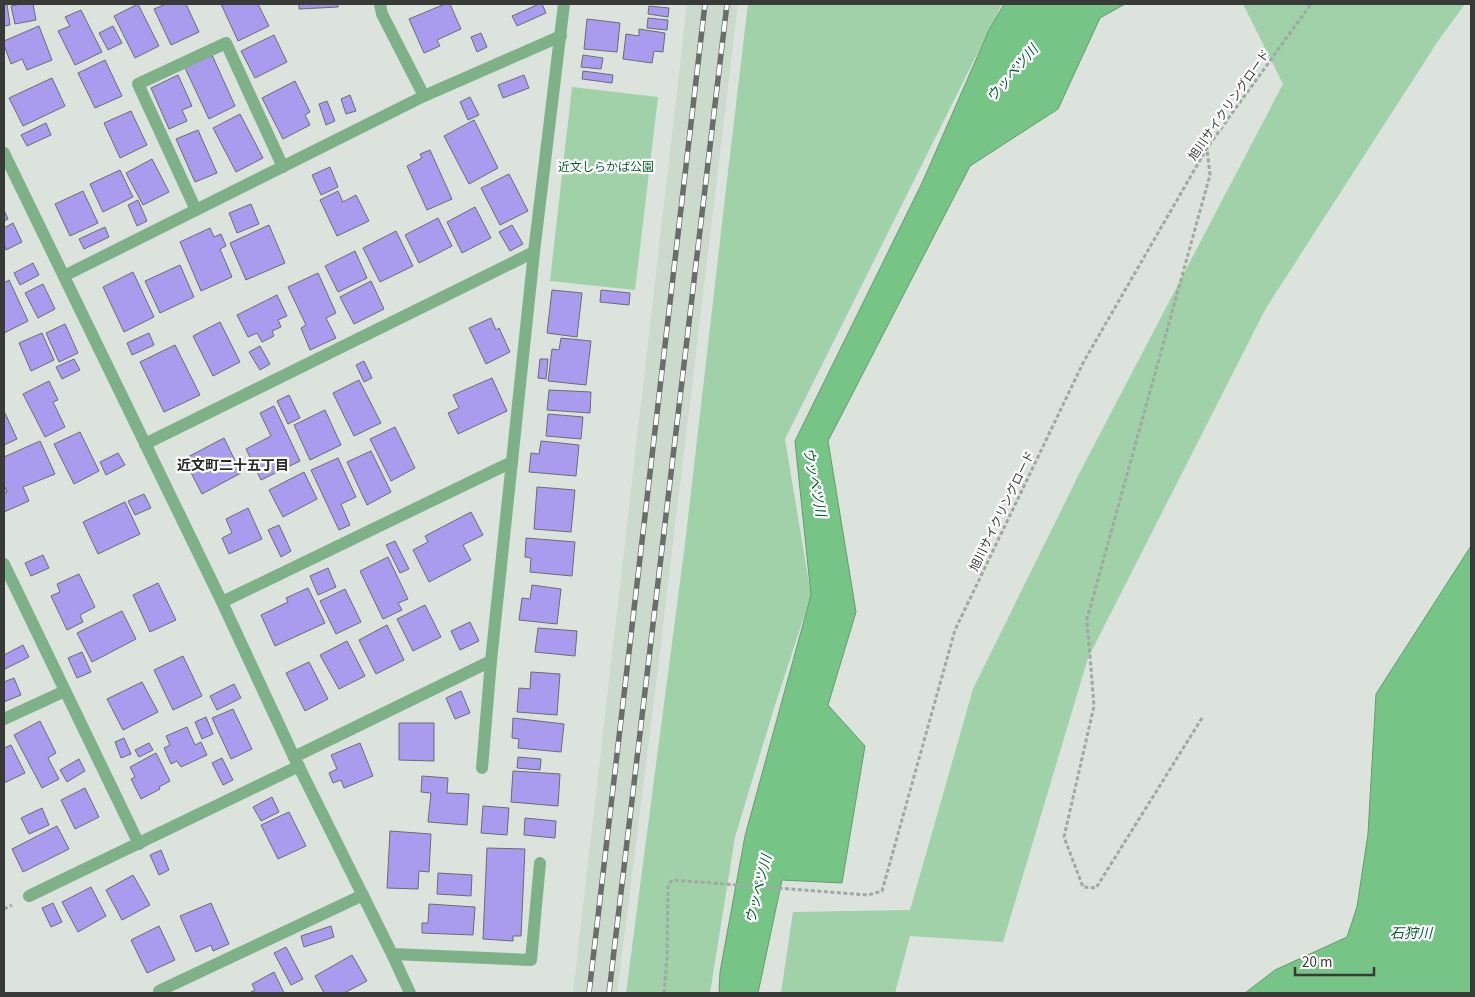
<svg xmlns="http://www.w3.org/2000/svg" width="1475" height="997" font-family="'Source Sans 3','Noto Sans JP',sans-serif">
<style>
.built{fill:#ccdace}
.green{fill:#a0d1a9}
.water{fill:#76c587;stroke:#639b6f}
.building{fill:#a99cef;stroke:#6b6b73}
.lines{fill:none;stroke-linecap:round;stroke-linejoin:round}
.path{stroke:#a1a8a2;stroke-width:3;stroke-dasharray:4 2.5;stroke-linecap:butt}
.lane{stroke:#7eb188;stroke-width:12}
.street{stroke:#7eb188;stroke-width:12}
.rail-casing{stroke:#696e69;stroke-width:5.5}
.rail{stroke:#fff;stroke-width:4;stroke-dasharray:11;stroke-linecap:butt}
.labels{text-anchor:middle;stroke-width:4.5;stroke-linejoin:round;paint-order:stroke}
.street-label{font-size:12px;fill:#373a37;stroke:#fff}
.park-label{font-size:12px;fill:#08642d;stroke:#fff}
.water-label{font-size:14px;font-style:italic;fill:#03622a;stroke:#fff}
.neighbourhood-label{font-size:14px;font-weight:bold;fill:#252b26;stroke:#fff}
</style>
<rect width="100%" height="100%" fill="#dbe3dc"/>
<polygon class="built" points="687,4 738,4 653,709 617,993 573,993"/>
<g class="green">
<polygon points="748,4 1002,4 785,439 811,595 775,705 735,837 710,993 626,993 685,544 729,163"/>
<polygon points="1243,4 1465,4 1438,41 1266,308 1088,658 1003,942 910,936 895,993 781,993 793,912 910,910 973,689 1079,474 1283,84"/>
<polygon points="572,87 658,97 635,290 550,281"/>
</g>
<g class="water">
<polygon points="1004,4 1125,4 1100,18 1058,109 970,166 828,441 856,612 828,705 865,746 842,883 782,880 758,993 719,993 720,972 745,836 811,595 795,441 922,183 989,30"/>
<polygon points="1471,546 1471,993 1245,993 1275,970 1347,937 1357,907 1368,834 1376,694"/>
</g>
<g class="building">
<polygon points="4,4 7,4 10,25 4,26"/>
<polygon points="21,4 33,4 36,20 15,24 11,6"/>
<polygon points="138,4 159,46 135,58 114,16"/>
<polygon points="166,4 186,4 199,32 171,45 154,9"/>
<polygon points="221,4 258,4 269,26 238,41"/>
<polygon points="299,4 338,4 338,7 299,9"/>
<polygon points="445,4 450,4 461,29 437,40 440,46 424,53 409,19"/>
<polygon points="539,4 542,4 546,13 517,26 512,16"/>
<polygon points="649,6 669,8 668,17 648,14"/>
<polygon points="81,10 102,52 75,65 58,31 70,26 65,17"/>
<polygon points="648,18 668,20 667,30 647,28"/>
<polygon points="587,19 620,23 617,52 584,49"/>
<polygon points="39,26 52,60 27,70 22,59 11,64 4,45 4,41"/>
<polygon points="113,26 122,43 108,50 99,33"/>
<polygon points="639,29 665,33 663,52 654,51 652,63 623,59 626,34 639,36"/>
<polygon points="481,33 487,47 477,52 471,37"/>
<polygon points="274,35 287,62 255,78 241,51"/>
<polygon points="212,55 235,106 209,119 185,68"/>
<polygon points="583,55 603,58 601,69 581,67"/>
<polygon points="105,60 122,96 95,108 78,73"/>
<polygon points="583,71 613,75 612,83 582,79"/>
<polygon points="178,75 192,106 182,110 187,121 169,129 151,88"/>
<polygon points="524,75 529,88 503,98 498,85"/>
<polygon points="52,78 65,106 23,126 9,98"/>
<polygon points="295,81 310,112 305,115 310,125 283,139 262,98"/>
<polygon points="350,95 356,111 346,114 341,99"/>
<polygon points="470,97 479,115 468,120 460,102"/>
<polygon points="327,101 335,121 326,125 319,104"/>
<polygon points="131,111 147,145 120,158 104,123"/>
<polygon points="240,114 263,158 236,172 213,128"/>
<polygon points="474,120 498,168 469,184 444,136"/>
<polygon points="46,123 51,135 27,146 21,135"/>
<polygon points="198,130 217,173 195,182 176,139"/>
<polygon points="430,150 452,199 427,210 407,166 422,158 420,154"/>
<polygon points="152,159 169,192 143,205 126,173"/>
<polygon points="330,167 338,187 321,195 312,175"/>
<polygon points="120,170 133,197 103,212 90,184"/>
<polygon points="509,174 528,211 500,225 481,188"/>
<polygon points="83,191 98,223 70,236 55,204"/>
<polygon points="338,191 343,202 356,195 369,221 337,236 320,200"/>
<polygon points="138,200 147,221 137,226 128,205"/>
<polygon points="251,204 259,224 237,233 229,213"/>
<polygon points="475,207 491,238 462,253 447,222"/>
<polygon points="4,210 8,219 4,221"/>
<polygon points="438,218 452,246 419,263 405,235"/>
<polygon points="13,223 22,242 6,250 4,244 4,228"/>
<polygon points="269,225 285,263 246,280 230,243"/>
<polygon points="512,225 523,244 510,251 499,232"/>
<polygon points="105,227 109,237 84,249 79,239"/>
<polygon points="210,228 214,237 221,234 226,246 220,249 232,277 201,291 180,242"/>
<polygon points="396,231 413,266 380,282 363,248"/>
<polygon points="355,251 367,278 338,292 325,266"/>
<polygon points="33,263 39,275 20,285 14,273"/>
<polygon points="180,265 194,297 160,313 145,281"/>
<polygon points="133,272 154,317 124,332 103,287"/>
<polygon points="318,273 336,313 326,318 336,338 310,350 301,328 306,325 288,287"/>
<polygon points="9,280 28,321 4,333 4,283"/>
<polygon points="371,281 384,309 354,324 340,297"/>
<polygon points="43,284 55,309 38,318 25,293"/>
<polygon points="552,290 582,293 577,337 547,333"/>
<polygon points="601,290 630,293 629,305 600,302"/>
<polygon points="277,295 287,316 278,320 281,327 272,331 274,336 262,342 257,333 248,337 237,315"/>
<polygon points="491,318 496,330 499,328 510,352 486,364 469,328"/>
<polygon points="220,322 240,362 213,376 193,336"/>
<polygon points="65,324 78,353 59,362 46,333"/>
<polygon points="42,333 54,360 31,371 19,343"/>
<polygon points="149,333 154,345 132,355 127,343"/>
<polygon points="561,338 591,341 586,385 548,381 552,349 559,350"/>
<polygon points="175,345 200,395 164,412 140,362"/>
<polygon points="260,346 270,364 260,370 249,352"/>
<polygon points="74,359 80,370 62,379 56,367"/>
<polygon points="540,359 548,359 546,379 538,378"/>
<polygon points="364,361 372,378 364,382 356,365"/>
<polygon points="492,378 507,411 458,434 448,413 459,408 453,395"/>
<polygon points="359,380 381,423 354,436 333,393"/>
<polygon points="49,381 58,400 53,402 65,427 45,437 23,394"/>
<polygon points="549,390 591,392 590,413 547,410"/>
<polygon points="289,395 300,418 288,424 277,401"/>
<polygon points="274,406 300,461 261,480 246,449 271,436 260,413"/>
<polygon points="325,410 341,445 310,460 294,425"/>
<polygon points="4,411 17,439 4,445"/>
<polygon points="548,414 583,417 581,439 546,436"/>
<polygon points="395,427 415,468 391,481 370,439"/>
<polygon points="80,432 99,471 74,484 54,444"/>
<polygon points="224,438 241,473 202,494 184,459"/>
<polygon points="40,441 55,474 23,487 29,501 4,512 4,493 7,492 4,485 4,457"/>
<polygon points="541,441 579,445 576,476 529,472 531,453 539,454"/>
<polygon points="371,451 391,492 367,505 347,462"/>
<polygon points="118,453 125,465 106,475 100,462"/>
<polygon points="338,458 356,497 341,504 350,525 339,530 311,470"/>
<polygon points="304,472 317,499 283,517 269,490"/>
<polygon points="537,487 575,490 571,532 534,529"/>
<polygon points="144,494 151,508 135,515 128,501"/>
<polygon points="125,502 140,534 98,554 83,522"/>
<polygon points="248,508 262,539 229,554 222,538 232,533 226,519"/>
<polygon points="471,512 483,535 463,545 471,560 429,582 413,550 428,542 425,536"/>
<polygon points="279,525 291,551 281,557 268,530"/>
<polygon points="526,538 575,542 572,576 530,572 531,558 525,557"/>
<polygon points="395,541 409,569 400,573 386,545"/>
<polygon points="43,555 49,568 31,576 25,563"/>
<polygon points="388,557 408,599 398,603 402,610 383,619 360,571"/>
<polygon points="328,568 336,587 318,595 310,576"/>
<polygon points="79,574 95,607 80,615 83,622 67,630 51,596 60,592 57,584"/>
<polygon points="158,583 176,620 150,632 133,595"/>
<polygon points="532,585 561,589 557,624 519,620 522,598 530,599"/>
<polygon points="308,588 325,623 275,646 261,615 288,602 286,598"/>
<polygon points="345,589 361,622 336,634 320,601"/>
<polygon points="425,605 441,637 413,651 397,619"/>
<polygon points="122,611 136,639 92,662 77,633"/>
<polygon points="470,622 479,641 460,650 451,631"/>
<polygon points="387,625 404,660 376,674 359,640"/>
<polygon points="538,628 577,631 575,656 535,652"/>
<polygon points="347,641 365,676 339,689 320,655"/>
<polygon points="23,645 29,657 5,669 4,665 4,655"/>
<polygon points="82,652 91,672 77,678 68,658"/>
<polygon points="183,656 202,696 173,710 154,670"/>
<polygon points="309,662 328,699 305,711 286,673"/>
<polygon points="531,672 560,674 557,715 517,712 519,688 530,689"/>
<polygon points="14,678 21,695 4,702 4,682"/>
<polygon points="142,682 158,712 123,730 107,699"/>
<polygon points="234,684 241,698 217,710 210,696"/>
<polygon points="461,691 470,713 455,719 446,698"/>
<polygon points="233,709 252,749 231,759 212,718"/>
<polygon points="206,717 213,734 202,739 195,722"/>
<polygon points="513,718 564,724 561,752 518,748 519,739 512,738"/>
<polygon points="40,721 56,753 48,758 59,779 42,788 14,735"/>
<polygon points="399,723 434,723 434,761 399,760"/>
<polygon points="187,727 195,745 201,742 207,755 181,767 177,761 171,764 164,748 170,745 166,736"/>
<polygon points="124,738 131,754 121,758 115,742"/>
<polygon points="149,743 153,750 139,757 135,750"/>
<polygon points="360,743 373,776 344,788 341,780 333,783 329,773 337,769 331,755"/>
<polygon points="11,745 25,773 4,783 4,748"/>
<polygon points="156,753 170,781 159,787 160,789 141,799 131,779 135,777 130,767"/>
<polygon points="518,757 541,759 540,770 517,768"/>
<polygon points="222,758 233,780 223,785 212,763"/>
<polygon points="79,759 85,771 67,782 60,770"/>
<polygon points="513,771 560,774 558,806 511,802"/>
<polygon points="422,776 448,778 447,793 469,794 467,825 428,822 431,793 421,792"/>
<polygon points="85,788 99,817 75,829 61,800"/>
<polygon points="272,797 279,812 261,821 253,807"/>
<polygon points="483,806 509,808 507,835 481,833"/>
<polygon points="42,808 49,825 29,834 21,818"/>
<polygon points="289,812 306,846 278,859 261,825"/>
<polygon points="525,818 556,821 555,838 524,835"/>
<polygon points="57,826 69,849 23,872 12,849"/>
<polygon points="390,831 431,834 429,872 419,871 418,889 387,888"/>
<polygon points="487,848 525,849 521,936 513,936 513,941 483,939"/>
<polygon points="161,850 169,870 159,875 150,855"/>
<polygon points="438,873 472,875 471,896 437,894"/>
<polygon points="133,875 150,905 122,920 106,890"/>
<polygon points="91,887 106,916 78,932 62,902"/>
<polygon points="53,903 62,922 51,927 42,908"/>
<polygon points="211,903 229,944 213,951 211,945 196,952 180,916"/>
<polygon points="429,904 475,907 473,935 422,933 422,923 428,923"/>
<polygon points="159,926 175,960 147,973 131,940"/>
<polygon points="331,926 334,937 304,947 301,936"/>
<polygon points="286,947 303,979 291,985 274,953"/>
<polygon points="352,955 367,981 344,993 324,993 315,976"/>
<polygon points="274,972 284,993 249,993 255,990 252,984"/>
</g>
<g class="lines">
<g class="path">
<polyline points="1202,718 1096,888 1083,887 1064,837 1094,706 1087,619 1210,175 1207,148"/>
<polyline points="4,909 12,905"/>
<polyline points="664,993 667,958 668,888 669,883 673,880 868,895 882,891 955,630 1083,363 1207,148 1311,4"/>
</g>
<g class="lane">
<polyline points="196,210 138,84 226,43 283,167"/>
<polyline points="392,954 531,960 540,863"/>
</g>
<g class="street">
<polyline points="380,4 382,14 424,96"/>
<polyline points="4,153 222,602 294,757 392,954 410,993"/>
<polyline points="64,276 424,96 561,36"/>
<polyline points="145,444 534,252"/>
<polyline points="4,564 139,844"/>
<polyline points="222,602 512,462"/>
<polyline points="4,719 65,691"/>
<polyline points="294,757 491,661"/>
<polyline points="482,768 491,661 534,252 564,4"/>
<polyline points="29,896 299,766"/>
<polyline points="159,991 363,895"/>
</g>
<g class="rail-casing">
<g id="rail">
<polyline points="589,993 705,4"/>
<polyline points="609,993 727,4"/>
</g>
</g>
<use href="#rail" class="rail"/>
</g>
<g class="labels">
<g class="street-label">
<text transform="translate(1229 105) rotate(-55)" y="4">旭川サイクリングロード</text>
<text transform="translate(1002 511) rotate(-64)" y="4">旭川サイクリングロード</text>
</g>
<g class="park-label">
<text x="606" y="171">近文しらかば公園</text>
</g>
<g class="water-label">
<text transform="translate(1012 73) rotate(-49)" y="5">ウッペツ川</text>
<text transform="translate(815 482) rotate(79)" y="5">ウッペツ川</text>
<text transform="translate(758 889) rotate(-76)" y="5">ウッペツ川</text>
<text x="1411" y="938">石狩川</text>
</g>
<g class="neighbourhood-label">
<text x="233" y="470">近文町二十五丁目</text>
</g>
</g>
<rect width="1475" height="997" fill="none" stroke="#373a37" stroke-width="10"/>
<path d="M1295 967v8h79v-8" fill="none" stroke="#373a37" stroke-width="2.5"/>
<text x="1302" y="967" font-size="15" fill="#373a37" stroke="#ffffff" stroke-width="4" paint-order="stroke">20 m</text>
</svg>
